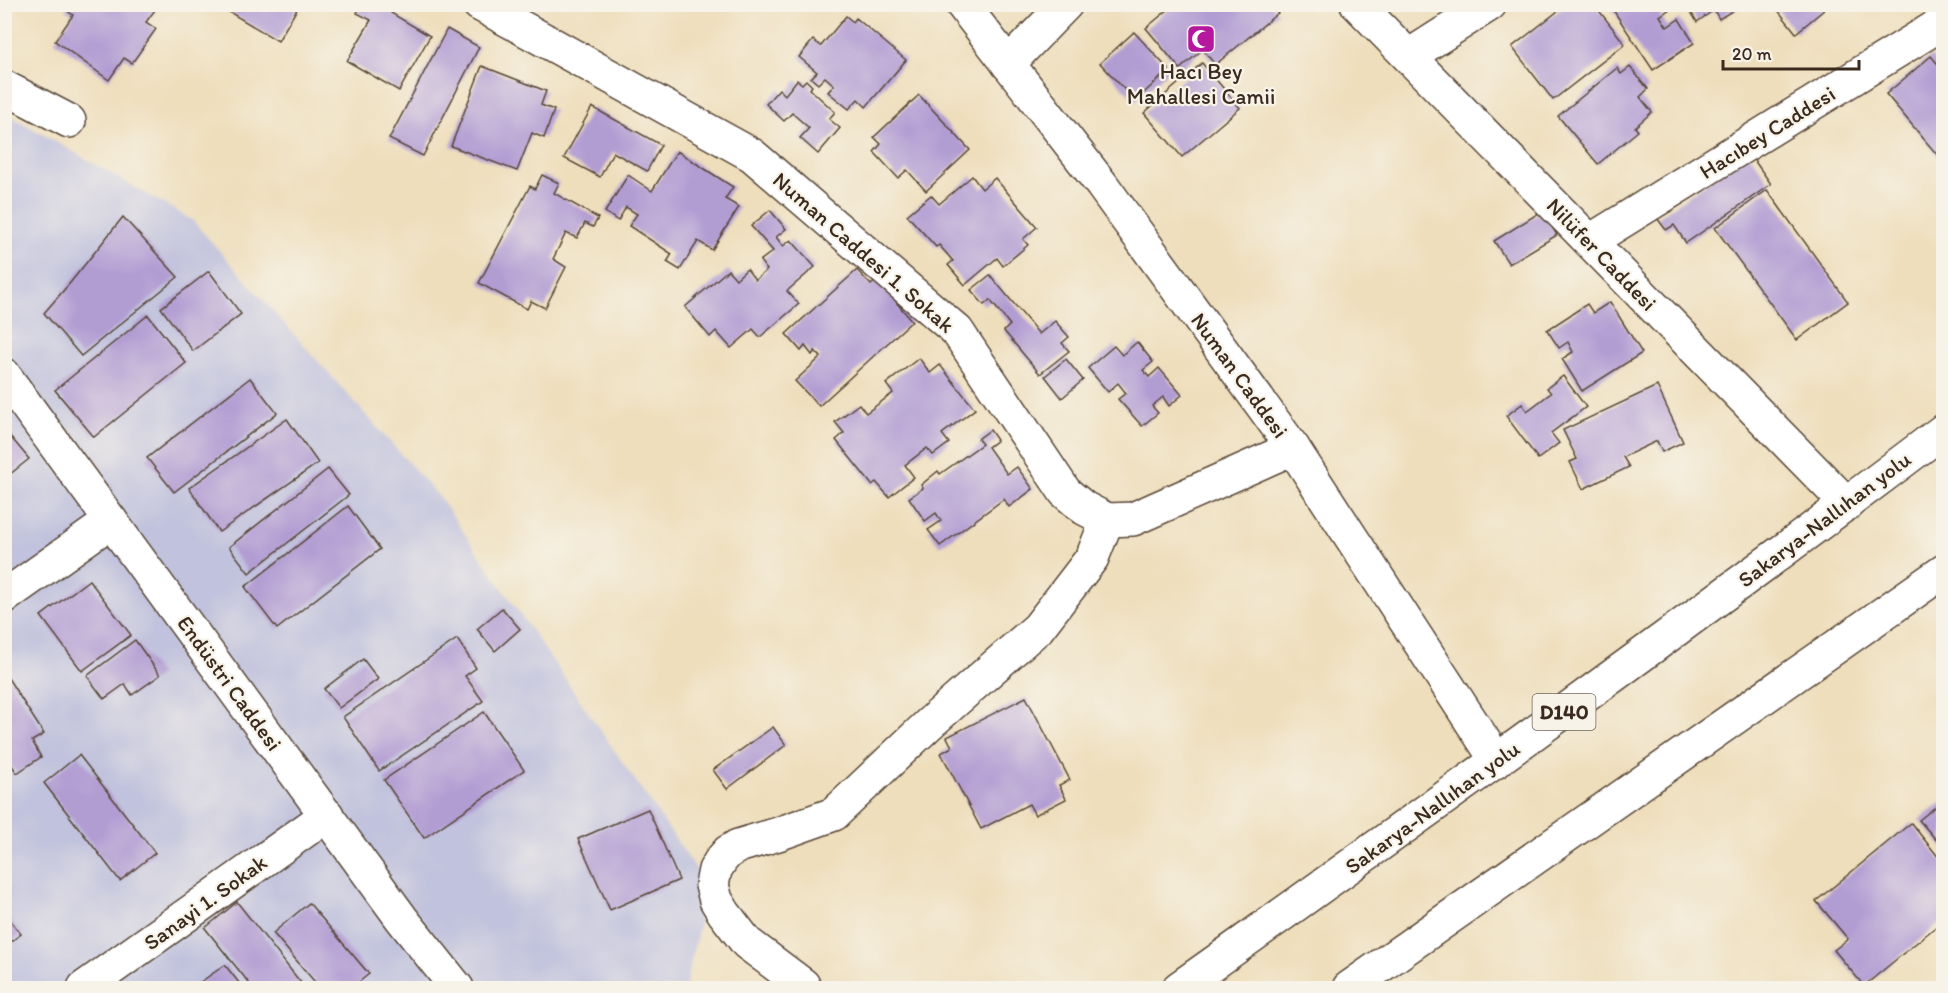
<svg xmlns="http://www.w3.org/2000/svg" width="1948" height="993" font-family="Itim,sans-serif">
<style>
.industrial{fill:#c1c2dd}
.building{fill:#b29dd3}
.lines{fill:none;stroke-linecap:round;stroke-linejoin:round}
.minor-casing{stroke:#564536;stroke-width:36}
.major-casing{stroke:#564536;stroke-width:36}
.minor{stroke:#fff;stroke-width:33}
.major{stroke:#fff;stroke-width:33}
.labels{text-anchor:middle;stroke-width:4.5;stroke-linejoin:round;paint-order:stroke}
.shield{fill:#f7f3e8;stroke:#73665b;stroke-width:1.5}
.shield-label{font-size:21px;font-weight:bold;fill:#3b2a1e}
.poi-label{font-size:22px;fill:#3b2a1e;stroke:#f7f3e8}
.street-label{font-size:22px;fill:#3b2a1e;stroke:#f7f3e8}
</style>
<rect width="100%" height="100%" fill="#f7f3e8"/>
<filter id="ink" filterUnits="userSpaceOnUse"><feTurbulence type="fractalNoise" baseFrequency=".0167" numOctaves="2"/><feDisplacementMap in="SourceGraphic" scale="12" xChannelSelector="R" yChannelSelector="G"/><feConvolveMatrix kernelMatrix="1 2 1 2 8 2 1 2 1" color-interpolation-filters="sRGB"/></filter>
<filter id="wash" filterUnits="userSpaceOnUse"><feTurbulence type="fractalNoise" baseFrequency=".008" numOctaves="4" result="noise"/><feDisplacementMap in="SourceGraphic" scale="24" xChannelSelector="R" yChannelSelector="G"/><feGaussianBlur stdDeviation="1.35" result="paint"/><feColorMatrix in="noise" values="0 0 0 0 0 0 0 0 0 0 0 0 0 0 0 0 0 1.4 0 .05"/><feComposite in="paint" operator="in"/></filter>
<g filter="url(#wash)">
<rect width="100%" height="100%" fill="#eedebc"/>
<polygon class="industrial" points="4,112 192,220 440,498 708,886 685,988 5,988"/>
<g id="blocks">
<g class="building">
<polygon points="70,4 147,4 155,10 146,22 156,29 132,63 124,58 109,80 55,41 73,15 66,10"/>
<polygon points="216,4 300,4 278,41"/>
<polygon points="362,4 395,4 391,13 430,36 399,91 347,61 371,20 357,13"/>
<polygon points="1175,4 1271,4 1278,13 1215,65 1203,49 1180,69 1146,28"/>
<polygon points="1567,4 1594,4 1625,44 1553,100 1512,47"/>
<polygon points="1609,4 1677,4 1660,16 1667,27 1679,19 1694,43 1653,70"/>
<polygon points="1686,4 1735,4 1737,8 1719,19 1714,10 1697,22"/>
<polygon points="1773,4 1831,4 1796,33"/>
<polygon points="846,16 853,22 856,18 906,60 866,107 858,99 849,109 828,92 834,85 825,77 818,84 811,78 817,72 799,57 813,40 821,46"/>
<polygon points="447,29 479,47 423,156 389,139"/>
<polygon points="1134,32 1169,70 1135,101 1100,63"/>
<polygon points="1931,56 1942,69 1944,68 1944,163 1886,94"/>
<polygon points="1202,63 1240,108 1182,157 1144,113"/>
<polygon points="482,66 546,91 541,105 554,110 544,138 532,133 517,171 451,146"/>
<polygon points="1630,67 1648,89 1640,97 1652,112 1635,127 1638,131 1598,164 1558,116 1617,68 1621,74"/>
<polygon points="797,80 802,84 806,80 812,86 810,89 835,112 829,119 840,128 818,154 800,138 809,128 792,113 784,121 766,104 779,89 785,95"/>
<polygon points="919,95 970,150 926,191 907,170 898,178 874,152 881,144 874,137"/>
<polygon points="592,107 661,145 647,171 613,152 600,177 564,158"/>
<polygon points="677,151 733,187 725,199 739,207 712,250 698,241 680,270 667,262 672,254 629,226 637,214 626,207 618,221 605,212 628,175 652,191"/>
<polygon points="1749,153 1771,184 1686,243 1674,225 1666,230 1657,218"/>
<polygon points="542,175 559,183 554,193 598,218 593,227 585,223 577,238 566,233 553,259 566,267 545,308 531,301 527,309 479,283 530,186 535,189"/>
<polygon points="972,176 982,189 995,178 1037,227 1023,239 1028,245 1003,266 997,258 965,285 948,265 953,261 939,245 936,247 907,215 931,195 939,204"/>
<polygon points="1767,190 1848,302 1797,340 1715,228"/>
<polygon points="770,210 786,229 776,237 783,246 791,240 815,267 787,291 799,304 760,337 753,329 731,348 716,331 710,337 685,307 728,270 736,279 747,269 755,280 767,270 760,261 773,251 751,226"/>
<polygon points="1542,211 1557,235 1509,264 1494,241"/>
<polygon points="123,217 178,277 81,356 44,313 70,283"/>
<polygon points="857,270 871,285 880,277 900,299 896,302 912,321 819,406 795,381 821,357 815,351 812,355 805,346 801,351 786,334"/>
<polygon points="209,271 241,314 193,351 161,308"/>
<polygon points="990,275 1039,334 1055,321 1069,337 1062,343 1069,351 1040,374 1004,331 1010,325 990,300 984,305 971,290"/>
<polygon points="1610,302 1642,353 1582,391 1562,359 1573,352 1568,342 1559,348 1547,330 1587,304 1593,313"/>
<polygon points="148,315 186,363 94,437 55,390"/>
<polygon points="1137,342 1153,362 1143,370 1149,377 1159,368 1182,395 1169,406 1163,397 1152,406 1158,413 1142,426 1118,399 1126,393 1118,383 1108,392 1088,368 1114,346 1122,355"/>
<polygon points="919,358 930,373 940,365 975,409 942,434 949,443 933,455 927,448 905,465 914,477 889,497 876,482 872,485 836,440 844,433 835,422 859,404 866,413 893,393 886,384"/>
<polygon points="1066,359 1083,380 1062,398 1045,376"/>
<polygon points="1563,376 1586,407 1551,433 1559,443 1538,459 1506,416 1522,404 1527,411 1551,393 1547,388"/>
<polygon points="250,378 277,413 174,492 147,458"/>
<polygon points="1657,386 1683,442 1662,452 1657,441 1623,457 1629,467 1583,489 1570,462 1577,459 1563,430"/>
<polygon points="287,419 318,463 219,532 189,488"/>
<polygon points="4,429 29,459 4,479"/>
<polygon points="990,430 997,440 988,447 1007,474 1017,467 1033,489 1009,507 1004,499 940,546 928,530 941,521 936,513 925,521 909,498 923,488 921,485 938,471 940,474 982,444 978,439"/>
<polygon points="328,469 349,495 249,573 229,547"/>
<polygon points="348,506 380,549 277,629 245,587"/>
<polygon points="89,580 131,635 82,671 41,616"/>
<polygon points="502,608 520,629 495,651 477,629"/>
<polygon points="457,639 476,668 465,676 483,701 379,771 343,717"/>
<polygon points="135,640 160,675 132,695 125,684 104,699 87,676"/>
<polygon points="363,659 378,679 339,708 324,689"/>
<polygon points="4,672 44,734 32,741 41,757 17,773 11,764 4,768"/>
<polygon points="1026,697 1070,780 1059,785 1066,799 1035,815 1029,804 981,829 941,753 952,747 947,737"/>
<polygon points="484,712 524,770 424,838 384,780"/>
<polygon points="773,727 786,745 727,789 713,770"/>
<polygon points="79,755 155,853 120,881 44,783"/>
<polygon points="1944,800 1944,849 1919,820"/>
<polygon points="648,809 679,880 610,910 578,839"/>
<polygon points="1911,823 1944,864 1944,920 1864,986 1834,950 1848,939 1816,901"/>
<polygon points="237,902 305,988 253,988 205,928"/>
<polygon points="309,903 369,974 359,982 365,988 320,988 273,933"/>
<polygon points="4,912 21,934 4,947"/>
<polygon points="225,965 243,988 192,988"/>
</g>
</g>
</g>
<g filter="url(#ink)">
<use href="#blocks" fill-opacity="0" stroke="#564536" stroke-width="1.5"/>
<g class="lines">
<g class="minor-casing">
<g id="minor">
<polyline points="479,4 752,155 957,331 1065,492 1084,508 1107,520 1133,519 1293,448"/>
<polyline points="962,4 1102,185 1293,448 1497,761"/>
<polyline points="1357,4 1847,504"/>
<polyline points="1409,56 1490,4"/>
<polyline points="1008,64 1066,4"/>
<polyline points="4,87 69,121"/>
<polyline points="1590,241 1944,22"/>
<polyline points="4,375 402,919 457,988"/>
<polyline points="4,597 111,521"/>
<polyline points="803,985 747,943 724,913 716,900 712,885 715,870 721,860 728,852 738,846 778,834 834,814 929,724 1038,628 1092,558 1107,520"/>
<polyline points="84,988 327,815"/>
</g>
</g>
<g class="major-casing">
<g id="major">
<path d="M1179 988C1436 805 1692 621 1944 430"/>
<polyline points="1349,988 1944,571"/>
</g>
</g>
<use href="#minor" class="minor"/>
<use href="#major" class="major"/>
</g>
</g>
<defs>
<g id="mosque-square" transform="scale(1.5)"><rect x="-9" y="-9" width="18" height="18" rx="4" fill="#b5179e" stroke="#f7f3e8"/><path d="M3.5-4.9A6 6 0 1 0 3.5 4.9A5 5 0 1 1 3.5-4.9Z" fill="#fff"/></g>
</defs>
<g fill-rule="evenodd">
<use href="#mosque-square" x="1201" y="39"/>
</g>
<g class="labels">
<rect class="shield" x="1532.5" y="694" width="63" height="36" rx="4.5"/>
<g class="shield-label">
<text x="1564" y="719">D140</text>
</g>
<g class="poi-label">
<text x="1201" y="79">Hacı Bey<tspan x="1201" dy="25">Mahallesi Camii</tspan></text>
</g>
<g class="street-label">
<text transform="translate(1767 132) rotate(-32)" y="8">Hacıbey Caddesi</text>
<text transform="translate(864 252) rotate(41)" y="8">Numan Caddesi 1. Sokak</text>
<text transform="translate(1602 254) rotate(46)" y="8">Nilüfer Caddesi</text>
<text transform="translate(1240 375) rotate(54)" y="8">Numan Caddesi</text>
<text transform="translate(1824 519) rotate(-37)" y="8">Sakarya-Nallıhan yolu</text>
<text transform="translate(230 683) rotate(54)" y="8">Endüstri Caddesi</text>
<text transform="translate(1432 807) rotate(-36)" y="8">Sakarya-Nallıhan yolu</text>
<text transform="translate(205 902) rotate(-36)" y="8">Sanayi 1. Sokak</text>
</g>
</g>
<rect width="1948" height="993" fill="none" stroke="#f7f3e8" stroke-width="24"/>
<path d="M1723 60v9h136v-9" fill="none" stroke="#3b2a1e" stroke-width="3"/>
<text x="1732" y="60" font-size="18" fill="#3b2a1e" stroke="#f7f3e8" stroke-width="4.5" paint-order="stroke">20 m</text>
</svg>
